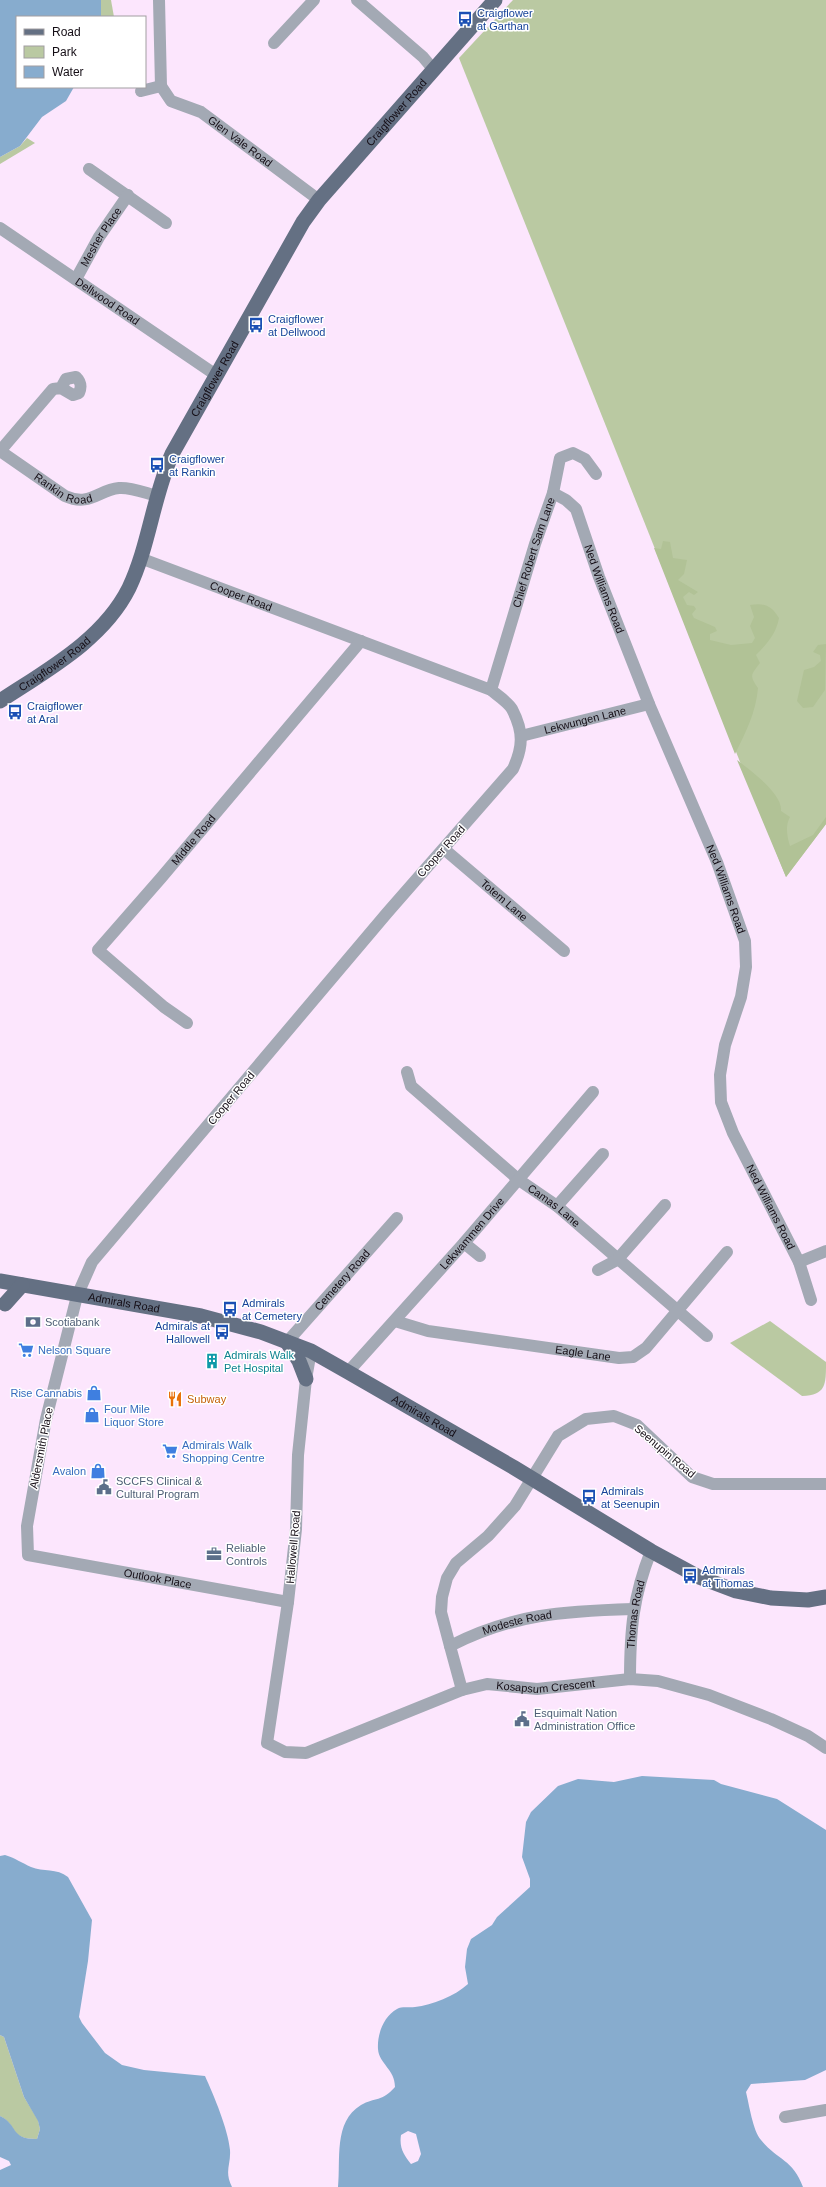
<svg xmlns="http://www.w3.org/2000/svg" width="826" height="2187" font-family="Helvetica,sans-serif">
<style>
.green{fill:#bac9a2}
.forest{fill:#b1c296}
.water{fill:#87acce;fill-rule:evenodd}
.lines{fill:none;stroke-linecap:round;stroke-linejoin:round}
.minor{stroke:#a3a9b4;stroke-width:12}
.major{stroke:#647083;stroke-width:15}
.labels{text-anchor:middle;stroke-width:3;stroke-linejoin:round;paint-order:stroke}
.transit-label{font-size:11px;fill:#164399;stroke:#fff;text-anchor:start}
.street-label{font-size:11px;fill:#140d15;stroke:#fff}
.service-label{font-size:11px;fill:#4e5e75;stroke:#fff;text-anchor:start}
.shop-label{font-size:11px;fill:#366cbe;stroke:#fff;text-anchor:start}
.culture-label{font-size:11px;fill:#0d838f;stroke:#fff;text-anchor:start}
.food-label{font-size:11px;fill:#c56008;stroke:#fff;text-anchor:start}
</style>
<rect width="100%" height="100%" fill="#fce6fd"/>
<g class="green">
<polygon points="101,0 111,0 114,17 101,17"/>
<polygon points="513,0 826,0 826,824 786,877 459,58"/>
<polygon points="27,138 35,143 0,164 0,157 20,146"/>
<path d="M770 1321 826 1362C826 1385 826 1395 802 1396L730 1343Z"/>
<path d="M0 2035 4 2037 24 2097 38 2120 40 2129 37 2139C8 2139 19 2126 0 2116Z"/>
</g>
<g class="forest">
<path d="M663 541 670 542 673 558 687 560 684 574 678 580 698 592 694 595 689 592 683 597 687 605 694 606 696 609 692 614 694 618 715 627 717 631 710 634V640L731 645 752 643 755 638 750 626 754 617 750 605C764 603 771 605 779 618 776 634 767 644 756 655L760 663C751 675 749 675 758 688 756 712 746 732 735 754L654 548 661 549Z"/>
<polygon points="826,644 825,690 813,707 803,708 797,701 804,670 814,667 821,661 820,655 813,652 818,645"/>
<path d="M737 760C750 770 783 794 781 811L790 817C785 826 787 836 790 846L813 835 826 817V824L786 877Z"/>
</g>
<g class="water">
<polygon points="0,0 101,0 101,17 17,17 17,87 74,87 66,101 42,117 20,146 0,157"/>
<path d="M642 1776 714 1780 721 1784 777 1799 826 1830V2070L805 2080 751 2084 746 2092C749 2104 753 2131 761 2140 777 2160 793 2159 803 2187H338C341 2160 333 2122 361 2105 375 2097 382 2102 395 2087 395 2069 379 2064 378 2049 377 2034 384 2016 397 2009 402 2006 409 2008 415 2007 432 2005 455 1996 468 1984L465 1967 467 1949 471 1939 492 1925 497 1917 530 1887V1879L522 1857 526 1822 531 1812 558 1786 578 1779 614 1782ZM408 2131 416 2134 421 2154 418 2161 411 2164C404 2155 399 2148 401 2135Z"/>
<path d="M5 1855C15 1858 22 1863 31 1867 43 1872 57 1868 68 1877L92 1920 88 1961 79 2017 82 2023 105 2053 122 2065 144 2070 205 2076C214 2096 228 2129 230 2150 231 2165 224 2171 232 2187H0V2170L11 2165 9 2161 0 2157V2116C19 2125 9 2139 37 2139L40 2129 38 2121 24 2097 4 2037 0 2035V1856Z"/>
</g>
<g class="lines">
<g class="minor">
<path id="s1" d="M159 0 161 86 171 101 201 112 319 200"/>
<polyline points="357,0 423,57 433,69"/>
<polyline points="274,43 314,0"/>
<polyline points="141,91 161,86"/>
<polyline points="89,169 166,223"/>
<path id="s2" d="M0 228 216 375"/>
<path id="s3" d="M76 279 99 237 128 195"/>
<path id="s4" d="M0 451 65 496C90 507 98 490 119 488 131 487 145 493 157 496"/>
<path d="M0 451 53 389 61 388 73 395 79 393C82 386 81 382 76 377L66 379 61 388"/>
<path id="s5" d="M553 493 566 500 576 509 599 577 649 704 717 862 745 941 746 967 741 997 725 1045 720 1075 721 1102 733 1133 799 1262 811 1300"/>
<path id="s6" d="M140 558 491 690C497 695 508 702 512 709 524 732 523 747 513 769L387 913 92 1262 77 1296 46 1419 27 1526 28 1555 288 1602"/>
<path id="s7" d="M491 690 535 544 553 493 560 458 573 453 585 459 596 474"/>
<path id="s8" d="M521 736 649 704"/>
<path id="s9" d="M444 849 564 951"/>
<path id="s10" d="M187 1023 164 1007 98 950 161 878 361 641"/>
<path id="s11" d="M407 1072 411 1086 519 1180 557 1206 707 1336"/>
<polyline points="557,1206 603,1154"/>
<polyline points="464,1243 480,1256"/>
<polyline points="799,1262 826,1251"/>
<polyline points="598,1270 617,1260 665,1205"/>
<path id="s12" d="M395 1321 428 1331 619 1358 633 1357 646 1348 727 1252"/>
<path id="s13" d="M287 1342 397 1218"/>
<path id="s14" d="M311 1351 306 1379 298 1455 296 1529 288 1602 267 1743 285 1752 306 1753 462 1690 487 1684 537 1689 630 1679 658 1681 709 1695 771 1719 808 1736 826 1748"/>
<path id="s15" d="M348 1372 464 1243 593 1092"/>
<polyline points="450,1646 441,1612 442,1597 447,1578 456,1563 488,1536 515,1506 558,1436 586,1419 614,1416 637,1425 692,1477 713,1484 826,1484"/>
<path id="s16" d="M630 1679C630 1631 633 1596 651 1551"/>
<path id="s17" d="M462 1690 450 1646C512 1614 564 1611 633 1609"/>
<polyline points="785,2117 826,2110"/>
</g>
<g class="major">
<path id="s18" d="M0 701C47 670 103 640 129 588 149 546 153 497 172 454L303 222 319 200 495 0"/>
<path id="s19" d="M0 1281 201 1316 261 1332 311 1351 348 1372 513 1467 651 1551 699 1577 736 1591 771 1598 808 1600 826 1597"/>
<polyline points="5,1304 22,1285"/>
<polyline points="287,1342 299,1361 306,1379"/>
</g>
</g>
<defs>
<g id="bus-bare" transform="scale(1.2)"><path d="M-5-6H5V4H4V6H2V4H-2V6H-4V4H-5ZM-3.5-4V0h7V-4ZM-3.5 1.2v1.5H-2V1.2ZM2 1.2v1.5H3.5V1.2Z" fill="#1a4fb4" stroke="#fff" stroke-width="2.5" paint-order="stroke"/></g>
<g id="bank-bare" transform="scale(1.2)"><path d="M-6-4H6V4H-6ZM0-2.3a2.3 2.3 0 1 0 0 4.6a2.3 2.3 0 1 0 0-4.6Z" fill="#5c6f8a" stroke="#fff" stroke-width="2.5" paint-order="stroke"/></g>
<g id="supermarket-bare" transform="scale(1.2)"><path d="M-6-5.5h2.5l.6 2H6L4.5 2H-2.5L-4.4-4H-6ZM-1.5 3.2a1.3 1.3 0 1 0 .1 0ZM3 3.2a1.3 1.3 0 1 0 .1 0Z" fill="#3f7fe0" stroke="#fff" stroke-width="2.5" paint-order="stroke"/></g>
<g id="building-bare" transform="scale(1.2)"><path d="M-4-6H4V6H1V3H-1V6H-4ZM-2.5-4.3h1.7v1.8h-1.7ZM.8-4.3h1.7v1.8H.8ZM-2.5-1h1.7V.8h-1.7ZM.8-1h1.7V.8H.8Z" fill="#0f9aa8" stroke="#fff" stroke-width="2.5" paint-order="stroke"/></g>
<g id="shop-bare" transform="scale(1.2)"><path d="M-5-2.5h2.3a2.7 3.5 0 0 1 5.4 0H5L5.5 6h-11ZM-1.5-2.5h3a1.5 2.3 0 0 0-3 0Z" fill="#3f7fe0" stroke="#fff" stroke-width="2.5" paint-order="stroke"/></g>
<g id="restaurant-bare" transform="scale(1.2)"><path d="M-5-6h1v4h1v-4h1v4h1v-4h1v5L-1.5 .5V6h-2V.5L-5-1ZM5-6V6H3V1.5H1.5Q1.5-4 5-6Z" fill="#e8710a" stroke="#fff" stroke-width="2.5" paint-order="stroke"/></g>
<g id="civic-bare" transform="scale(1.2)"><path d="M-.6-6.5H3V-4.5H.6V-3L4-1V1h2V6H-6V1h2V-1L-.6-3ZM-1.2 2.5V6h2.4V2.5Z" fill="#5c6f8a" stroke="#fff" stroke-width="2.5" paint-order="stroke"/></g>
<g id="office-bare" transform="scale(1.2)"><path d="M-6-3h4V-5.5h4V-3h4V5H-6ZM-1-4.5V-3h2v-1.5ZM-6 0V1H6V0Z" fill="#5c6f8a" stroke="#fff" stroke-width="2.5" paint-order="stroke"/></g>
</defs>
<g fill-rule="evenodd">
<use href="#bus-bare" x="465" y="19"/>
<use href="#bus-bare" x="256" y="325"/>
<use href="#bus-bare" x="157" y="465"/>
<use href="#bus-bare" x="15" y="712"/>
<use href="#bus-bare" x="230" y="1309"/>
<use href="#bank-bare" x="33" y="1322"/>
<use href="#bus-bare" x="222" y="1332"/>
<use href="#supermarket-bare" x="26" y="1350"/>
<use href="#building-bare" x="212" y="1361"/>
<use href="#shop-bare" x="94" y="1393"/>
<use href="#restaurant-bare" x="175" y="1399"/>
<use href="#shop-bare" x="92" y="1415"/>
<use href="#supermarket-bare" x="170" y="1451"/>
<use href="#shop-bare" x="98" y="1471"/>
<use href="#civic-bare" x="104" y="1487"/>
<use href="#bus-bare" x="589" y="1497"/>
<use href="#office-bare" x="214" y="1554"/>
<use href="#bus-bare" x="690" y="1576"/>
<use href="#civic-bare" x="522" y="1719"/>
</g>
<g class="labels">
<g class="transit-label">
<text x="477" y="17">Craigflower<tspan x="477" dy="13">at Garthan</tspan></text>
<text x="268" y="323">Craigflower<tspan x="268" dy="13">at Dellwood</tspan></text>
<text x="169" y="463">Craigflower<tspan x="169" dy="13">at Rankin</tspan></text>
<text x="27" y="710">Craigflower<tspan x="27" dy="13">at Aral</tspan></text>
<text x="242" y="1307">Admirals<tspan x="242" dy="13">at Cemetery</tspan></text>
<text x="210" y="1330" text-anchor="end">Admirals at<tspan x="210" dy="13">Hallowell</tspan></text>
<text x="601" y="1495">Admirals<tspan x="601" dy="13">at Seenupin</tspan></text>
<text x="702" y="1574">Admirals<tspan x="702" dy="13">at Thomas</tspan></text>
</g>
<g class="street-label">
<text dy="4" stroke="none"><textPath href="#s18" startOffset="725">Craigflower Road</textPath></text>
<text dy="4" stroke="none"><textPath href="#s1" startOffset="185">Glen Vale Road</textPath></text>
<text dy="4" stroke="none"><textPath href="#s3" startOffset="49">Mesher Place</textPath></text>
<text dy="4" stroke="none"><textPath href="#s2" startOffset="130">Dellwood Road</textPath></text>
<text dy="4" stroke="none"><textPath href="#s18" startOffset="401">Craigflower Road</textPath></text>
<text dy="4" stroke="none"><textPath href="#s4" startOffset="75">Rankin Road</textPath></text>
<text dy="4" stroke="none"><textPath href="#s7" startOffset="144">Chief Robert Sam Lane</textPath></text>
<text dy="4" stroke="none"><textPath href="#s5" startOffset="113">Ned Williams Road</textPath></text>
<text dy="4" stroke="none"><textPath href="#s6" startOffset="108">Cooper Road</textPath></text>
<text dy="4" stroke="none"><textPath href="#s18" startOffset="66">Craigflower Road</textPath></text>
<text dy="4" stroke="none"><textPath href="#s8" startOffset="66">Lekwungen Lane</textPath></text>
<text dy="4" stroke="none"><textPath href="#s10" startOffset="261">Middle Road</textPath></text>
<text transform="translate(441 851) rotate(-48)" y="4">Cooper Road</text>
<text dy="4" stroke="none"><textPath href="#s5" startOffset="437">Ned Williams Road</textPath></text>
<text dy="4" stroke="none"><textPath href="#s9" startOffset="79">Totem Lane</textPath></text>
<text transform="translate(231 1098) rotate(-50)" y="4">Cooper Road</text>
<text dy="4" stroke="none"><textPath href="#s11" startOffset="201">Camas Lane</textPath></text>
<text dy="4" stroke="none"><textPath href="#s5" startOffset="773">Ned Williams Road</textPath></text>
<text dy="4" stroke="none"><textPath href="#s15" startOffset="186">Lekwammen Drive</textPath></text>
<text dy="4" stroke="none"><textPath href="#s13" startOffset="83">Cemetery Road</textPath></text>
<text dy="4" stroke="none"><textPath href="#s19" startOffset="126">Admirals Road</textPath></text>
<text dy="4" stroke="none"><textPath href="#s12" startOffset="191">Eagle Lane</textPath></text>
<text dy="4" stroke="none"><textPath href="#s19" startOffset="450">Admirals Road</textPath></text>
<text transform="translate(41 1448) rotate(-79)" y="4">Aldersmith Place</text>
<text transform="translate(665 1451) rotate(40)" y="4">Seenupin Road</text>
<text transform="translate(293 1547) rotate(-85)" y="4">Hallowell Road</text>
<text dy="4" stroke="none"><textPath href="#s6" startOffset="1548">Outlook Place</textPath></text>
<text dy="4" stroke="none"><textPath href="#s16" startOffset="65">Thomas Road</textPath></text>
<text dy="4" stroke="none"><textPath href="#s17" startOffset="117">Modeste Road</textPath></text>
<text dy="4" stroke="none"><textPath href="#s14" startOffset="689">Kosapsum Crescent</textPath></text>
</g>
<g class="service-label">
<text x="45" y="1326">Scotiabank</text>
<text x="116" y="1485">SCCFS Clinical &amp;<tspan x="116" dy="13">Cultural Program</tspan></text>
<text x="226" y="1552">Reliable<tspan x="226" dy="13">Controls</tspan></text>
<text x="534" y="1717">Esquimalt Nation<tspan x="534" dy="13">Administration Office</tspan></text>
</g>
<g class="shop-label">
<text x="38" y="1354">Nelson Square</text>
<text x="82" y="1397" text-anchor="end">Rise Cannabis</text>
<text x="104" y="1413">Four Mile<tspan x="104" dy="13">Liquor Store</tspan></text>
<text x="182" y="1449">Admirals Walk<tspan x="182" dy="13">Shopping Centre</tspan></text>
<text x="86" y="1475" text-anchor="end">Avalon</text>
</g>
<g class="culture-label">
<text x="224" y="1359">Admirals Walk<tspan x="224" dy="13">Pet Hospital</tspan></text>
</g>
<g class="food-label">
<text x="187" y="1403">Subway</text>
</g>
</g>
<rect x="16" y="16" width="130" height="72" fill="#ffffff" stroke="#a19ea1"/>
<rect x="24" y="29" width="20" height="6" fill="#647083" stroke="#a19ea1"/>
<text x="52" y="36" font-size="12" fill="#140d15">Road</text>
<rect x="24" y="46" width="20" height="12" fill="#bac9a2" stroke="#a19ea1"/>
<text x="52" y="56" font-size="12" fill="#140d15">Park</text>
<rect x="24" y="66" width="20" height="12" fill="#87acce" stroke="#a19ea1"/>
<text x="52" y="76" font-size="12" fill="#140d15">Water</text>
</svg>
